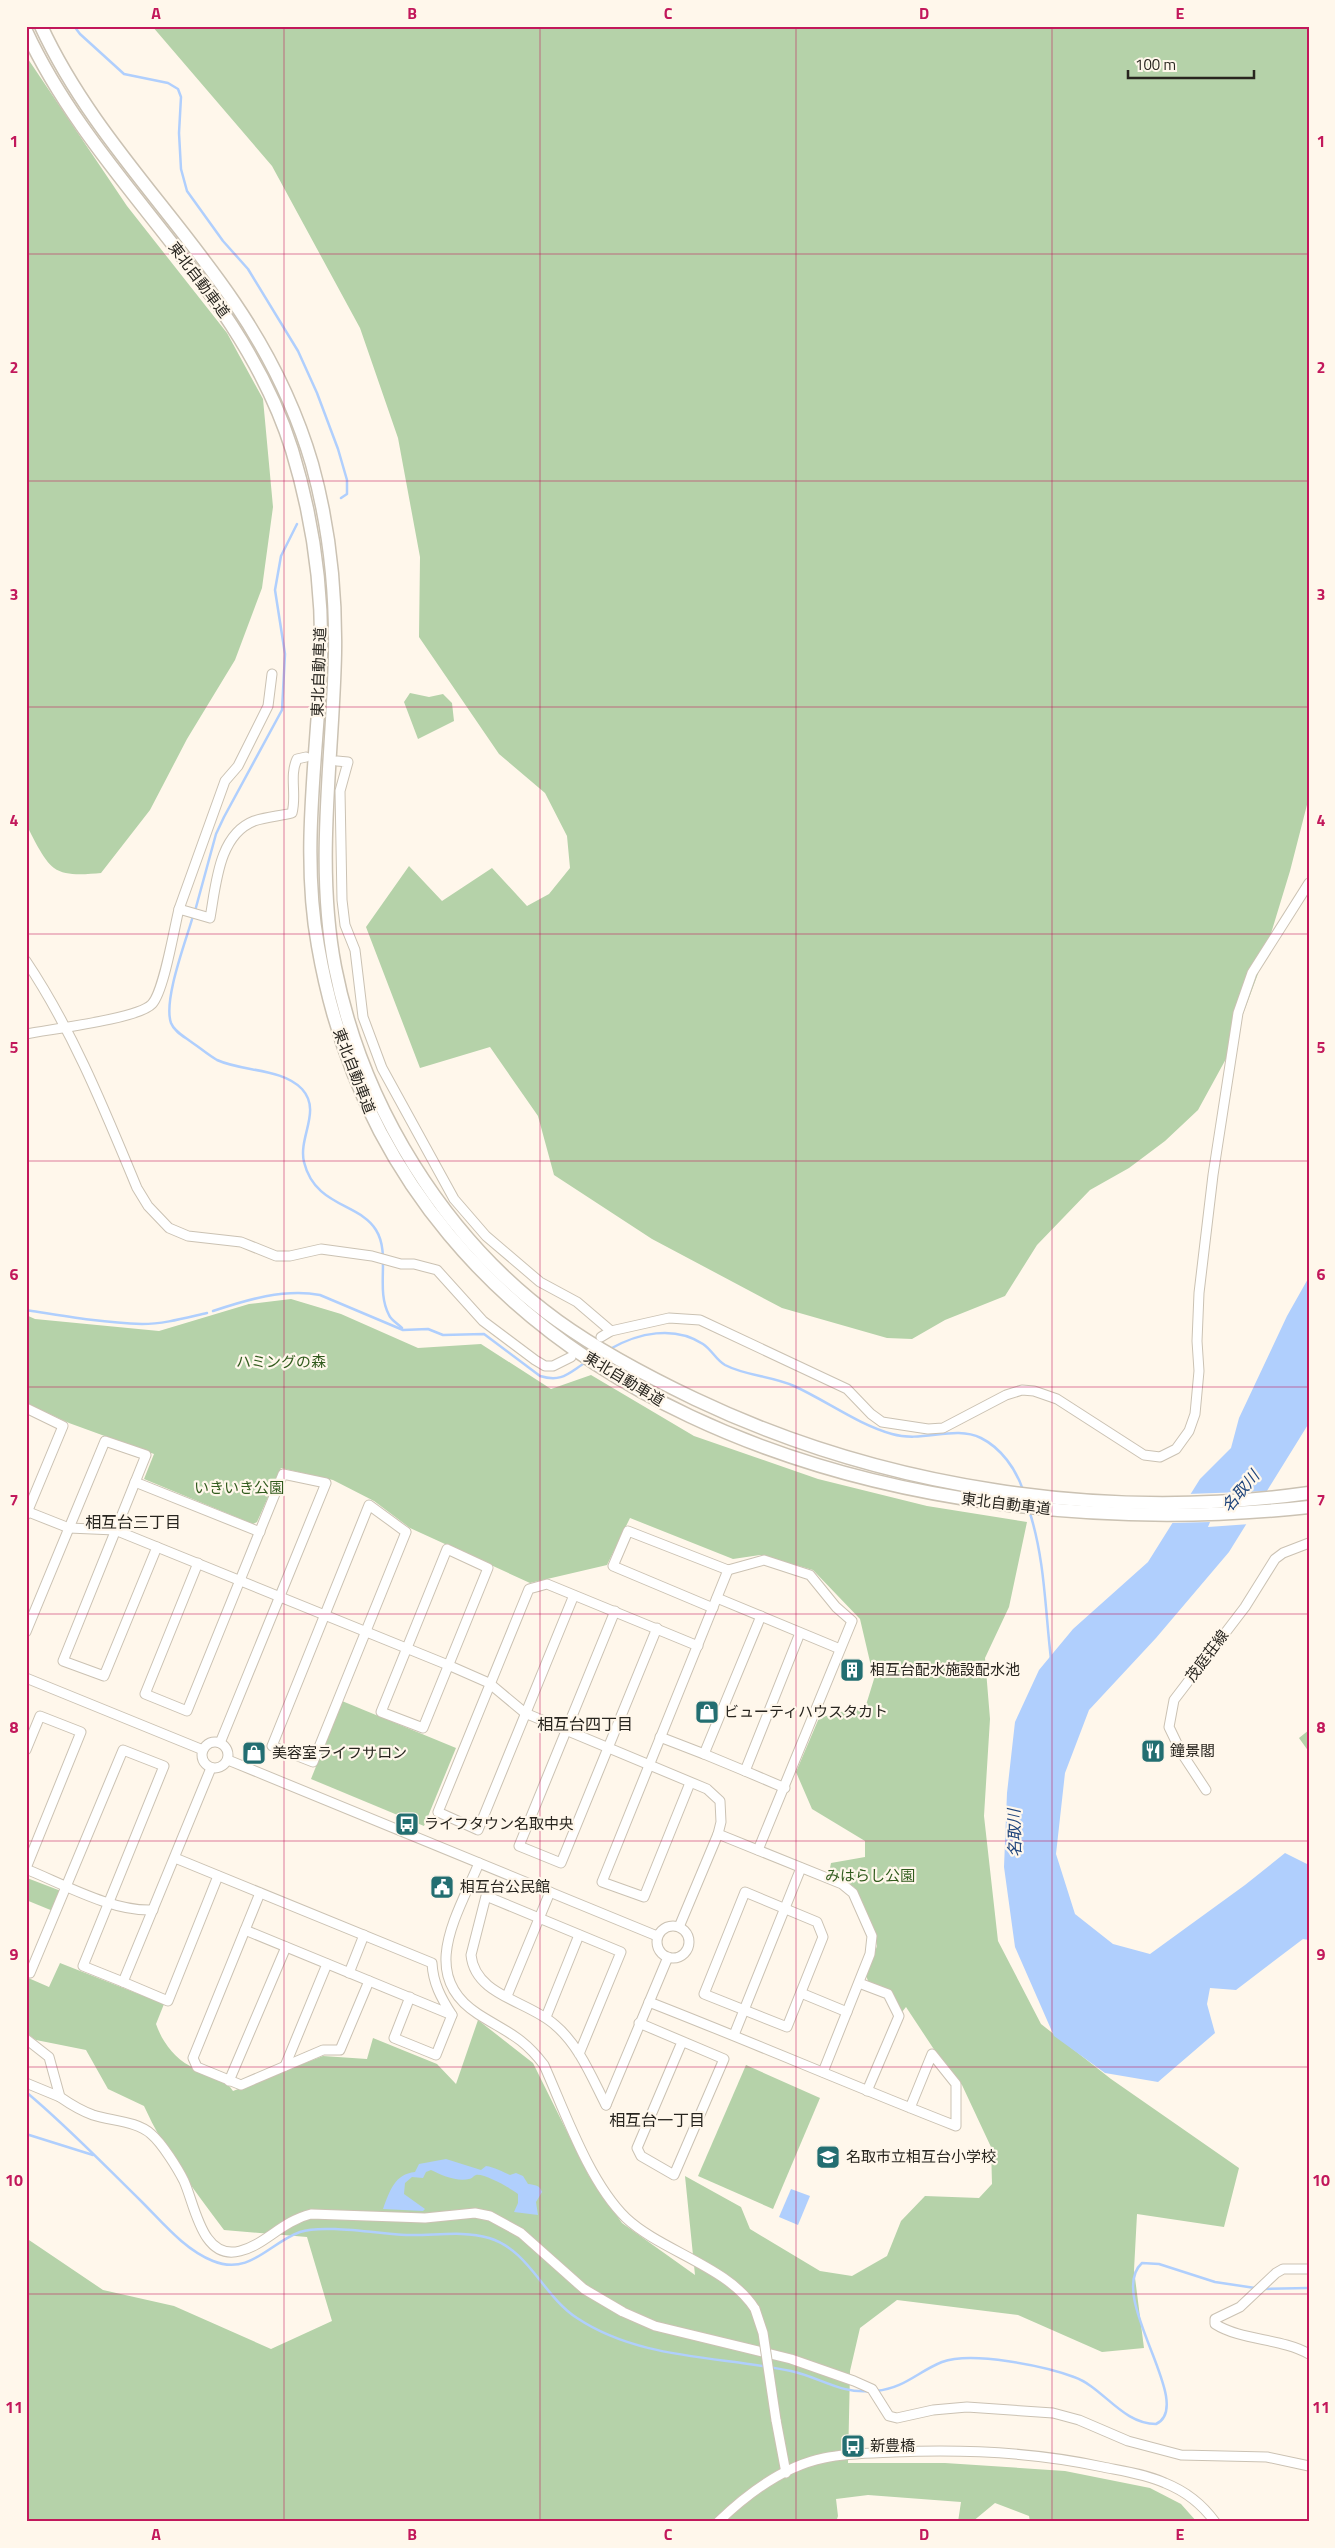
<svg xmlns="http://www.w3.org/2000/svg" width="1335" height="2548" font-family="'Titillium Web','Noto Sans JP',sans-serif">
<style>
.green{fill:#b5d2a9}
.water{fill:#b0cffd}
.pier{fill:#fff7eb}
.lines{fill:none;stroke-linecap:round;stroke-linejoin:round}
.stream{stroke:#b0cffd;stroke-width:2.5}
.minor-casing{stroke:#cbc2b3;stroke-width:11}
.highway-casing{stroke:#cbc2b3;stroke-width:15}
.minor{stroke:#fff;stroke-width:9}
.highway{stroke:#fff;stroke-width:12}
.minor-bridge-casing{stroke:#cbc2b3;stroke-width:11;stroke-linecap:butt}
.minor-bridge{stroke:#fff;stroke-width:9}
.grid{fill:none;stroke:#c2185b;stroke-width:1;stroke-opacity:0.55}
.labels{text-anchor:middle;stroke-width:4.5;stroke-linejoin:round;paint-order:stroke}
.street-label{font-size:15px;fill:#28251f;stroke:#fff7eb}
.park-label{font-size:15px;fill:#315b1d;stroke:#fff7eb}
.poi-label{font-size:15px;fill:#28251f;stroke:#fff7eb;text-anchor:start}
.water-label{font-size:16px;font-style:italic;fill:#1f457c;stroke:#fff7eb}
.neighbourhood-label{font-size:16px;fill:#28251f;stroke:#fff7eb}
.neatline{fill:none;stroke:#c2185b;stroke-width:2}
.grid-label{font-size:16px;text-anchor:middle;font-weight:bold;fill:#c2185b}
</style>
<rect width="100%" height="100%" fill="#fff7eb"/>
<g class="green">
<polygon points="152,26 1309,26 1309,797 1290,871 1262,963 1227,1057 1198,1110 1165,1141 1129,1168 1090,1190 1037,1245 1005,1296 945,1320 912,1339 887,1338 782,1308 652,1239 554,1175 538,1116 490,1047 420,1068 366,927 409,866 442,901 492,868 527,906 549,894 570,868 567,836 545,793 499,754 419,637 420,557 398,438 360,328 272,166"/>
<path d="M26 56 127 206 227 333 263 399 273 507 262 588 235 660 187 739 150 810 101 873C87 874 66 877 54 868 43 860 32 835 26 824Z"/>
<polygon points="410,693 429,697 443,694 452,703 454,721 418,739 404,702"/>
<path d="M291 1299 341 1314 418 1348 481 1344 551 1389 591 1375 694 1436 818 1479 927 1506 1027 1522 1009 1607 985 1658 990 1719 984 1816 998 1941 1041 2024 1111 2079 1239 2168 1224 2227 1137 2214 1134 2270 1144 2348 1102 2352 1018 2315 897 2300 860 2328 850 2371 848 2463H945L1065 2471 1150 2488 1181 2504 1197 2522H1030L1029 2516 995 2503 972 2522H958L961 2502 868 2495 836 2499 838 2516 836 2522H26V2238L103 2290 174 2306 271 2349 332 2321 307 2237 224 2230C194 2190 164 2151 144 2106L108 2089 86 2050 36 2040 26 2033V1977L49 1987 60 1963 164 2004 156 2024C162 2041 173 2057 190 2066 207 2076 221 2073 233 2091L323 2056 367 2059 373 2038 437 2064 456 2084 478 2020 533 2063 589 2176 622 2223 695 2275 685 2176 741 2207 750 2229 820 2271 852 2276 887 2256 901 2221 925 2196 979 2198 992 2184 991 2147 962 2085 939 2057 906 2007 902 2012 869 1983 866 1976 877 1946 873 1928 854 1887 829 1873 831 1863 865 1857V1841L812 1809 796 1772 819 1718 866 1705 874 1679 860 1619 813 1570 760 1555 733 1559 630 1518 607 1565 530 1583 410 1528 374 1501 333 1480 281 1468 257 1522 253 1524 144 1479 154 1454 69 1423 26 1403V1315L35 1319 159 1331 249 1304Z"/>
<polygon points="342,1701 456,1748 424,1826 311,1779"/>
<polygon points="1309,1730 1309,1752 1299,1738"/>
<polygon points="27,1878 61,1891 53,1911 26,1900"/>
<polygon points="746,2065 820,2098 773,2209 698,2176"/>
</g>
<g class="water">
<polygon points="1309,1277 1309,1423 1229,1552 1156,1638 1089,1710 1065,1773 1056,1854 1075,1914 1113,1944 1150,1954 1245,1885 1285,1853 1309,1865 1309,1940 1303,1939 1236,1990 1210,1988 1207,2004 1215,2033 1158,2082 1105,2073 1054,2036 1015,1947 1004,1867 1007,1793 1015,1722 1039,1670 1073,1629 1148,1562 1200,1479 1231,1448 1239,1418 1287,1316"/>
<path d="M446 2159 481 2170 486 2166C494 2167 503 2172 510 2175L516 2173 523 2176 528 2184C535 2185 540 2185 542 2192L536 2202 538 2215 514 2212 518 2203V2194C512 2189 484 2173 476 2175 473 2176 472 2179 469 2179 457 2182 441 2175 431 2170L426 2172 423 2178 412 2177 405 2183 404 2194 425 2209 423 2211 383 2209C390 2190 395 2174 415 2172L419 2164Z"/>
<polygon points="791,2189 810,2196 798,2225 779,2217"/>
</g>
<polygon class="pier" points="1270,1491 1250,1524 1208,1527 1210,1522 1170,1523 1188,1494"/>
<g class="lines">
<g class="stream">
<polyline points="74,26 80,34 124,74 168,83 178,89 181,97 179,133 181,169 187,191 223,241 248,269 298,351 317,393 338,449 347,480 347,494 341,498"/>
<polyline points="195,911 216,834 224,817 282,710 285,654 275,590 281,556 297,524"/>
<path d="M193 916C186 941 163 1000 171 1023 174 1031 183 1036 190 1041 199 1047 208 1055 217 1060 243 1072 282 1068 302 1089 322 1111 298 1137 304 1162 315 1207 360 1203 376 1230 391 1254 375 1289 389 1315 391 1320 398 1324 402 1328"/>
<path d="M26 1310C64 1316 103 1323 142 1324 164 1324 185 1318 207 1313"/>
<path d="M213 1311C246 1300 285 1288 320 1295L403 1330 428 1329 443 1335 484 1334 540 1376C563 1383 569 1372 588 1361"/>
<path d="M610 1349C638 1333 674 1325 703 1344 712 1350 716 1360 725 1365 746 1376 772 1376 794 1386 827 1401 857 1424 892 1434 923 1443 954 1425 981 1438 1001 1448 1016 1469 1023 1490"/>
<path d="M1029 1510C1045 1559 1045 1609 1051 1659"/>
<path d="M26 2092C67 2126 104 2165 142 2202 163 2223 185 2250 213 2261 250 2276 269 2243 300 2232 323 2224 380 2234 406 2235 434 2236 462 2230 489 2238 529 2250 543 2296 577 2318 640 2360 720 2356 791 2371 819 2377 841 2394 870 2391"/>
<polyline points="26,2134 93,2155"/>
<polyline points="1263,2289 1309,2288"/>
<path d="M876 2391C905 2388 917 2372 942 2362 972 2351 1045 2366 1074 2377 1103 2387 1122 2424 1156 2424 1197 2405 1105 2296 1142 2263L1159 2264 1215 2282 1255 2288"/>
</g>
<g class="minor-casing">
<g id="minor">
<polyline points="337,761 348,762 340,791 342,900 345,925 355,950 363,1017 382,1068 454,1199 486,1236 540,1282 577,1302 611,1331"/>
<polyline points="179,909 225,781 238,766 268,706 272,674"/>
<path d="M26 961C73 1031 105 1111 137 1188L148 1206 169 1228 188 1236 241 1242 276 1256H290L321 1249 372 1256 401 1264H414L437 1270 483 1321 535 1360 545 1366H553L571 1357"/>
<path d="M26 1034C51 1029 138 1019 152 1004 164 991 174 929 179 909L210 918C216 886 218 835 254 821 266 817 280 816 292 813 297 795 289 776 297 759L306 757"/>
<polyline points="601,1337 611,1331 669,1318 700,1320 847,1389 871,1414 882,1422 928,1429 943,1428 1006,1395 1022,1390 1034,1391 1057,1399 1144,1455 1160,1457 1176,1449 1189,1431 1195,1414 1199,1371 1197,1341 1199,1293 1213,1175 1238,1013 1252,973 1309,883"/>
<polyline points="26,1408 63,1426 26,1515"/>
<polyline points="135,1482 260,1532"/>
<polygon points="369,1505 406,1532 313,1762 272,1746"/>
<polyline points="26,1511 69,1528 115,1530 448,1665 489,1683 525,1713 707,1789 720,1801 721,1822 718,1834 679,1927"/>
<polygon points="447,1549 488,1568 423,1728 381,1712"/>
<polyline points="198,1563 145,1694 187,1711 283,1474 326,1483 220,1743"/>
<polyline points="574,1595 478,1830 438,1812 529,1589 547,1584 698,1646"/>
<polyline points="717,1598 840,1649"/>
<polyline points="713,1608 613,1566 628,1531 728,1570 764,1560 810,1575 836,1607 852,1621 758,1850"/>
<polyline points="615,1611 519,1846 561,1863 657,1628"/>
<polyline points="761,1616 704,1754 745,1771 800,1633"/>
<polyline points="26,1632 105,1441 146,1455 63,1661 104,1676 157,1547"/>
<polyline points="26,1678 203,1750"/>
<polyline points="660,1737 704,1754"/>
<circle cx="215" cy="1755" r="13"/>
<polyline points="26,1750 40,1716 81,1732 26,1868"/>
<polyline points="228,1760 657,1936"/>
<polyline points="211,1768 123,1982 168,2001 218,1876"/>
<polyline points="745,1771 785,1788"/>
<polyline points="690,1783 644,1897 602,1882 728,1570"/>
<polyline points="1206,1790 1181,1752 1169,1727 1174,1700 1245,1607 1275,1559 1283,1553 1309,1543"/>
<polyline points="718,1834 842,1884 853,1893 872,1936 870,1954 823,2072"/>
<path d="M175 1858 432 1963C433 1983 441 1998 452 2015L245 1930"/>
<path d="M479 1863C458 1914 417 1975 478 2014 506 2032 522 2036 544 2065 565 2112 589 2182 626 2218 661 2251 729 2267 755 2309"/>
<path d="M26 1869C63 1884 113 1912 153 1910"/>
<polygon points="745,1892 817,1922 823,1937 787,2027 704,1994"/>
<polyline points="260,1893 193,2058 197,2067 241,2085 323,2050 340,2050 369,1981"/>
<circle cx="673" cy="1942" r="16"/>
<polyline points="26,1972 30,1973 123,1750 164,1766 83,1966 123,1982"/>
<polyline points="349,1973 364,1935"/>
<polyline points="859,1983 888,1994 899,2016 867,2091"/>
<polyline points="801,1993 847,2012"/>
<polyline points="507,1996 550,1892"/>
<polyline points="410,1997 394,2038 436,2055 452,2015"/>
<path d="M649 2002C752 2042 853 2086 956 2126V2084L932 2054 910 2108"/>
<polyline points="546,2017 579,1935"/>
<polyline points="639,2023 724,2059 674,2175 641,2156 637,2148 682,2042"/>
<polyline points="734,2035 801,1868"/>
<path d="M26 2039 49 2057 60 2097C70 2104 82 2111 93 2115 111 2121 137 2121 151 2134 162 2143 178 2169 184 2181 195 2205 202 2261 240 2251 265 2245 282 2221 311 2214L425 2218 475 2213 490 2216 521 2233 584 2289 623 2312 655 2326 791 2359 854 2381 872 2389 889 2416 897 2418 933 2410 967 2407 1053 2413 1079 2420 1128 2441 1181 2455 1267 2457 1309 2466"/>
<path d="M579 2054 621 1952 486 1896 471 1955C475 1996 529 2001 555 2025 579 2045 592 2078 606 2105"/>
<polyline points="285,2066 327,1964"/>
<polyline points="229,2081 286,1947"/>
<polyline points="26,2083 60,2097"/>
<polyline points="606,2105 668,1957"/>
<path d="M1309 2269H1283L1276 2273 1240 2307 1215 2319V2324C1242 2341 1281 2338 1309 2354"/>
<polyline points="776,2420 786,2473"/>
<path d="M718 2522C746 2495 784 2466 824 2458 847 2453 872 2453 895 2452 966 2449 1034 2452 1103 2467 1123 2471 1145 2474 1165 2483 1185 2491 1202 2504 1215 2522"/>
</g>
</g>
<g class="highway-casing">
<g id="highway">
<path d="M41 26C89 130 171 209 234 302 268 352 295 406 312 464 329 525 336 589 335 653 333 758 315 862 335 967 362 1105 444 1239 558 1321 601 1352 647 1376 695 1399 882 1488 1103 1522 1309 1493"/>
<path d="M26 31C97 184 241 286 292 450 313 519 323 591 321 663 317 757 301 853 318 946 398 1408 900 1551 1309 1507"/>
</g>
</g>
<use href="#minor" class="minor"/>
<use href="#highway" class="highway"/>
<g class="minor-bridge-casing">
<polyline id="minor-bridge" points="755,2309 763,2333 776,2420"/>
</g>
<use href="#minor-bridge" class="minor-bridge"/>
</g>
<path class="grid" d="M284 26V2522M540 26V2522M796 26V2522M1052 26V2522M26 254H1309M26 481H1309M26 707H1309M26 934H1309M26 1161H1309M26 1387H1309M26 1614H1309M26 1841H1309M26 2067H1309M26 2294H1309"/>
<defs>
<g id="building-square" transform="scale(1.25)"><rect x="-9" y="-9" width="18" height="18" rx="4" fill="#236e71" stroke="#fff7eb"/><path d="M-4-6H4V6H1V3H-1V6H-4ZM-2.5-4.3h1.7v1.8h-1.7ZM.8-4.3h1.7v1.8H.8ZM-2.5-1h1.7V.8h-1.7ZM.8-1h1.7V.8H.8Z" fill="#fff"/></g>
<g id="shop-square" transform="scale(1.25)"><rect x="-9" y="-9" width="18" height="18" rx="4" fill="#236e71" stroke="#fff7eb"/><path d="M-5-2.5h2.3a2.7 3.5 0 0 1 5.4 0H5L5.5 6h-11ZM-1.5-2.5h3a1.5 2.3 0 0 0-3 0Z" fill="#fff"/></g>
<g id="restaurant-square" transform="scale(1.25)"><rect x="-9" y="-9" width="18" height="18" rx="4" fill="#236e71" stroke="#fff7eb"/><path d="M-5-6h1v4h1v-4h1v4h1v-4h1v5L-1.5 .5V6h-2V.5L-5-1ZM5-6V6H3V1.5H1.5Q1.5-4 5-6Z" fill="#fff"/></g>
<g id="bus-square" transform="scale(1.25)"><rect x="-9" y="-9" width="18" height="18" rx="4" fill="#236e71" stroke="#fff7eb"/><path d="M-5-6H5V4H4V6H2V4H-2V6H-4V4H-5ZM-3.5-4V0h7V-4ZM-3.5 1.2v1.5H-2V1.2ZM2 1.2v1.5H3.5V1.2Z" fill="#fff"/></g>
<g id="civic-square" transform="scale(1.25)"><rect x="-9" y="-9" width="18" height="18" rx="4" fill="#236e71" stroke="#fff7eb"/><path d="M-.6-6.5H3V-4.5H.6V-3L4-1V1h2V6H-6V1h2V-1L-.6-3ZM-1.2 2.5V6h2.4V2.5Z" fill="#fff"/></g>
<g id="school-square" transform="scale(1.25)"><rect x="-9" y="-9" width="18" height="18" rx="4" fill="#236e71" stroke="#fff7eb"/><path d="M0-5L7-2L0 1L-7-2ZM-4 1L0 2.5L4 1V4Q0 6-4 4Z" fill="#fff"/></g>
</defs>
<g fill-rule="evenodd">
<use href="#building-square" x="852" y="1670"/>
<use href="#shop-square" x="707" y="1712"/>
<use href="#restaurant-square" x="1153" y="1751"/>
<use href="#shop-square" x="254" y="1753"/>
<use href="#bus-square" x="407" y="1824"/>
<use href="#civic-square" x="442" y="1887"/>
<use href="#school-square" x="828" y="2157"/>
<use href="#bus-square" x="853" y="2446"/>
</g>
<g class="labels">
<g class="street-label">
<text transform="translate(199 280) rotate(53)" y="5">東北自動車道</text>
<text transform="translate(319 672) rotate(-88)" y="5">東北自動車道</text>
<text transform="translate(354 1071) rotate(69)" y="5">東北自動車道</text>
<text transform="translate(624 1379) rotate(31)" y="5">東北自動車道</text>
<text transform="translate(1006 1504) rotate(7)" y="5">東北自動車道</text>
<text transform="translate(1207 1656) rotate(-53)" y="5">茂庭荘線</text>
</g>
<g class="park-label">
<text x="281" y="1367">ハミングの森</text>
<text x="239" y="1493">いきいき公園</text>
<text x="870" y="1881">みはらし公園</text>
</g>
<g class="poi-label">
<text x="870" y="1675">相互台配水施設配水池</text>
<text x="724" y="1717">ビューティハウスタカト</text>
<text x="1170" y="1756">鐘景閣</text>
<text x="272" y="1758">美容室ライフサロン</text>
<text x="424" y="1829">ライフタウン名取中央</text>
<text x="460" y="1892">相互台公民館</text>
<text x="846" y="2162">名取市立相互台小学校</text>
<text x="870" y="2451">新豊橋</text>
</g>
<g class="water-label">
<text transform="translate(1240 1491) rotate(-50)" y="6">名取川</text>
<text transform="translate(1014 1833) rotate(-91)" y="6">名取川</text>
</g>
<g class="neighbourhood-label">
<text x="133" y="1528">相互台三丁目</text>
<text x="585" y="1730">相互台四丁目</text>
<text x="657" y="2126">相互台一丁目</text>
</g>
</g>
<rect width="1335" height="2548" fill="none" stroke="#fff7eb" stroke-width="55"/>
<path d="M1128 70v8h126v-8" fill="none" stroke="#28251f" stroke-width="2.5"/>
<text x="1135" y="70" font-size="15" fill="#28251f" stroke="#fff7eb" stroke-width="4" paint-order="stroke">100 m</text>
<rect x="28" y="28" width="1280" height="2492" class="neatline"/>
<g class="grid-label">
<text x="156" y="19">A</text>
<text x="412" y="19">B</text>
<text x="668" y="19">C</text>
<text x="924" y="19">D</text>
<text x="1180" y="19">E</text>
<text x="14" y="147">1</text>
<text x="1321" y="147">1</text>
<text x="14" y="373">2</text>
<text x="1321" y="373">2</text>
<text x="14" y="600">3</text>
<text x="1321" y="600">3</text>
<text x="14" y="826">4</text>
<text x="1321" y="826">4</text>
<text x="14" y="1053">5</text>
<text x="1321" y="1053">5</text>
<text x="14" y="1280">6</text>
<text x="1321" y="1280">6</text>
<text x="14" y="1506">7</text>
<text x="1321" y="1506">7</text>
<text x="14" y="1733">8</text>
<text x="1321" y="1733">8</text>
<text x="14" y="1960">9</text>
<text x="1321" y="1960">9</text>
<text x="14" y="2186">10</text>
<text x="1321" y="2186">10</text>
<text x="14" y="2413">11</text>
<text x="1321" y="2413">11</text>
<text x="156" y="2540">A</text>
<text x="412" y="2540">B</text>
<text x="668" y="2540">C</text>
<text x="924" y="2540">D</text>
<text x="1180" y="2540">E</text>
</g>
</svg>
